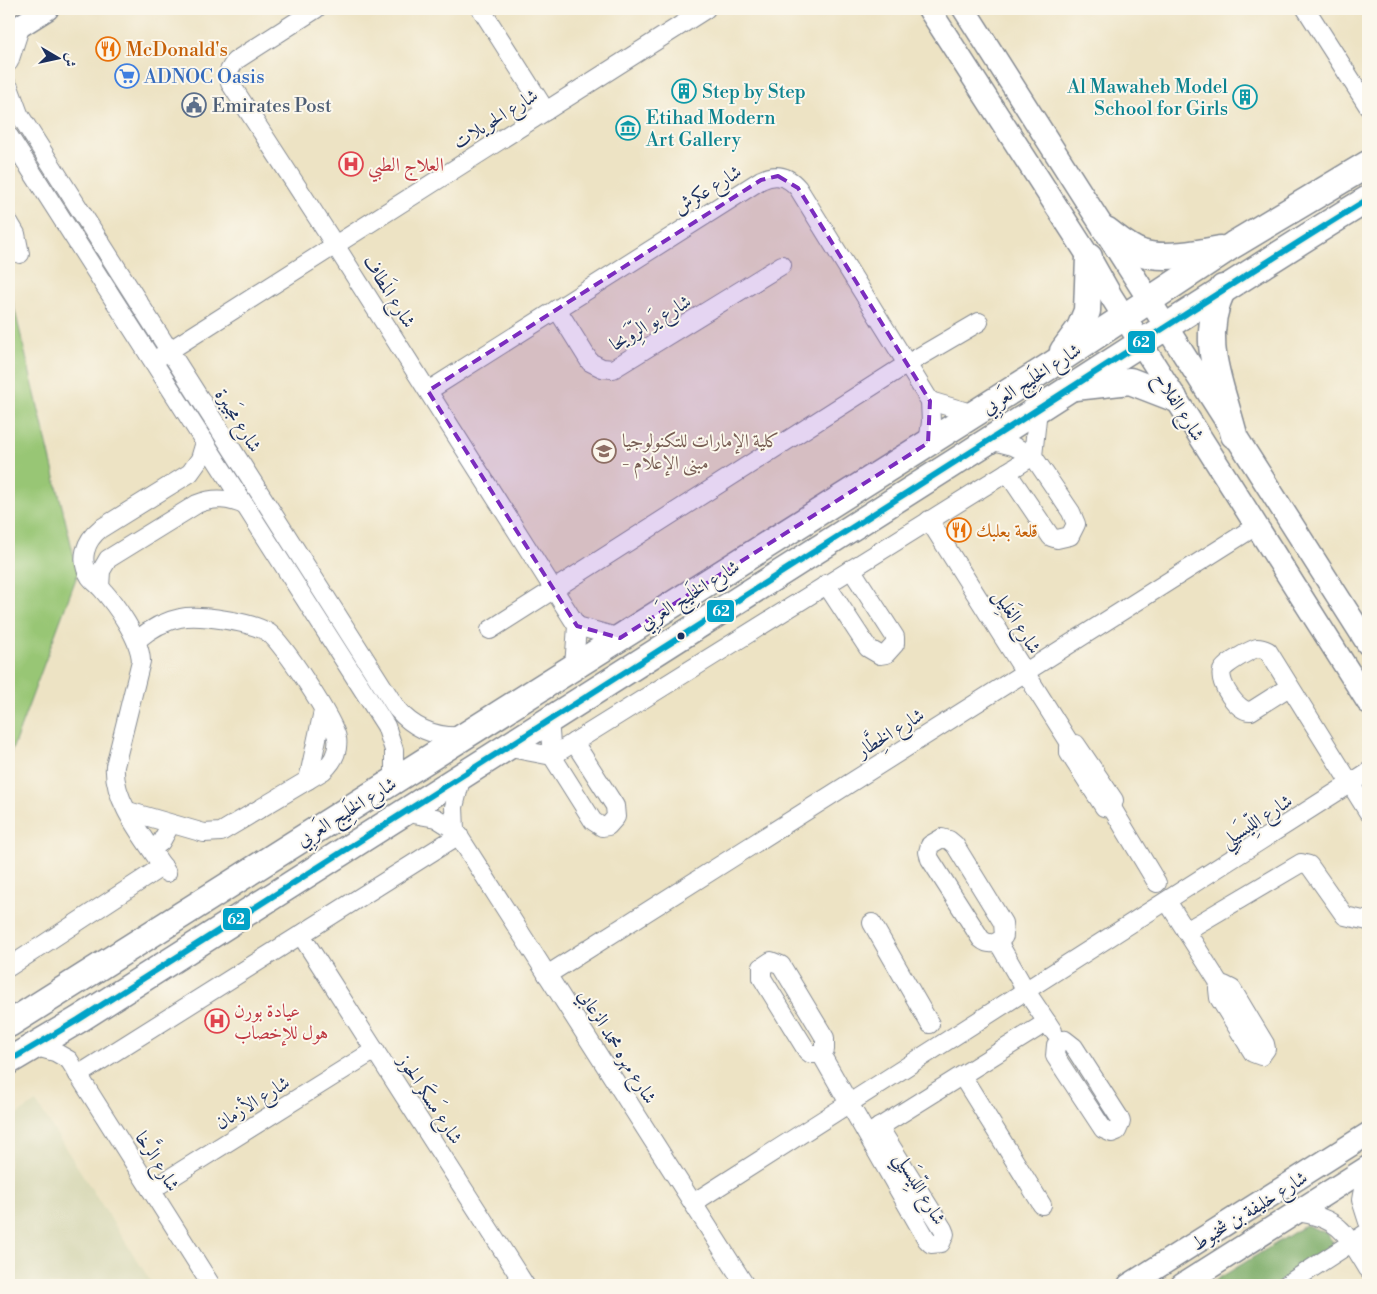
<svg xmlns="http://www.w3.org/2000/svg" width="1377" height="1294" font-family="'Libre Bodoni',Amiri,serif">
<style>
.built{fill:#dadab9}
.green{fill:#98c674;stroke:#5a7a69}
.forest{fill:#7aab66;stroke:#4a6d62}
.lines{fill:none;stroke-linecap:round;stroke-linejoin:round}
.minor-casing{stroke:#848991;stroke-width:20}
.major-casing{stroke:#848991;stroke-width:25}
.highway-casing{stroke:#848991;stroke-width:29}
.minor{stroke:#fff;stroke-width:18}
.major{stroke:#fff;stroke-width:22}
.highway{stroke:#fff;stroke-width:26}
.bus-1-casing{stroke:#fbf7ec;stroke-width:10}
.bus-1{stroke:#01a3c8;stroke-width:6}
.marked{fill:#7b2cbf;fill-opacity:0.2;stroke:#7b2cbf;stroke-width:4;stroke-dasharray:10 6;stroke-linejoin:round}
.bus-dot{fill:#1b2f5e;stroke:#fbf7ec;stroke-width:2}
.labels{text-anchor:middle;stroke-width:4;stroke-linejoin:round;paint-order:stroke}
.food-label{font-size:19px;fill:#c56008;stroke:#fbf7ec;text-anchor:start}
.shop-label{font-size:19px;fill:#366cbe;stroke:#fbf7ec;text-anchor:start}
.culture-label{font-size:19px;fill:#0d838f;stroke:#fbf7ec;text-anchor:start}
.service-label{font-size:19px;fill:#4e5e75;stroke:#fbf7ec;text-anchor:start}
.street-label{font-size:19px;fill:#1b2f5e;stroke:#fbf7ec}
.health-label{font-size:19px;fill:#be3a42;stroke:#fbf7ec;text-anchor:start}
.education-label{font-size:19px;fill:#785e54;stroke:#fbf7ec;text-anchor:start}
.line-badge{stroke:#fbf7ec;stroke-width:2}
.badge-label{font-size:14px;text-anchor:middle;font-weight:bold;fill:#fff}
</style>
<rect width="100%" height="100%" fill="#fbf7ec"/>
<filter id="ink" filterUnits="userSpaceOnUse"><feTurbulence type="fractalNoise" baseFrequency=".02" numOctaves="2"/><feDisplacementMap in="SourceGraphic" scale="10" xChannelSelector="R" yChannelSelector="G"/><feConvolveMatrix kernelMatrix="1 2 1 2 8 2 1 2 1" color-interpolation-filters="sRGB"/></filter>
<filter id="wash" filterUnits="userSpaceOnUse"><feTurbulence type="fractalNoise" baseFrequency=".0096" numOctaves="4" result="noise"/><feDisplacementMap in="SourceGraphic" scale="20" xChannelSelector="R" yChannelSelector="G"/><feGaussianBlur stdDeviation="1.12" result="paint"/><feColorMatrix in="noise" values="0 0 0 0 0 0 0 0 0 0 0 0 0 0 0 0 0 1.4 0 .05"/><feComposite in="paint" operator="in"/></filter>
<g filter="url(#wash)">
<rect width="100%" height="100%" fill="#ede3c4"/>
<polygon class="built" points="36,1102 153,1285 9,1285 9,1120"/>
<polygon class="green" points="9,286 78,573 9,758"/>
<polygon class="forest" points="1306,1225 1326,1233 1333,1242 1332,1248 1275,1285 1208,1285"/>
</g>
<g filter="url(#ink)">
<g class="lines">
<g class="minor-casing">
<g id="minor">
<polyline points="316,9 235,61 229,71 230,83 335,245 577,626 574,667"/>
<polyline points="481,9 546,111"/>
<polyline points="1306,9 1368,106"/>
<polyline points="9,62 21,25"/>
<path d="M9 87 19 114 397 709C415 730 438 738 464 736"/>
<polyline points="9,136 386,726 394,750 394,781"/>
<polyline points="9,222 16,234 20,254"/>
<polyline points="557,309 590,362 602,368 613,369 782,265"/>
<polyline points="161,356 706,9"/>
<path d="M428 391 761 180C776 173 788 176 798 188L930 401 931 422 928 443"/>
<polyline points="930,401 974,414"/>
<polyline points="990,440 1013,446 1033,456 1071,512 1076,524 1070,536 1057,539 1051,537 1007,472"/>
<polyline points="1033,456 1038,409"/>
<polyline points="929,520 1071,745"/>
<polyline points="826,584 868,648 880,655 886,654 895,644 895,637 851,569"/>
<path d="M100 587 101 571 108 559 197 504C214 497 229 498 246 506"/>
<polyline points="577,626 620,638"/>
<polyline points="490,630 907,364 979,322"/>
<path d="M1289 687 1251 711C1238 713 1218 683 1222 671 1223 665 1250 650 1257 648 1261 648 1264 649 1268 651L1368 812"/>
<polyline points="549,720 552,756 593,821 602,827 608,826 616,817 615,806 574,742"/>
<polygon points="1076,744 1114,800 1112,808 1104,807 1069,753 1069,747"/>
<polyline points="505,747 552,756"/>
<polyline points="552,756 1033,456"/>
<polyline points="308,780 323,711"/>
<polyline points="1112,808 1157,883"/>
<path d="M128 811 204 833 221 832 323 771C333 762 339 751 337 738 335 722 282 642 269 633 253 622 199 614 180 618 164 621 149 630 137 640"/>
<polyline points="402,812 436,818 455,830 745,1285"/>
<polyline points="455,830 454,807 462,775"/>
<path d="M942 838 949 840 955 845 1003 923 1004 936C998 944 989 946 981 939L930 859 928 852 930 845Z"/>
<polyline points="152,849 161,842 171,824"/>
<path d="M167 873C148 843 112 802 115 766L141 661C140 638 116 605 101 588 97 584 93 581 90 577 79 560 85 541 100 529L190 473 200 459 205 442"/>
<polyline points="1167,901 1221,986"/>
<polyline points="872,923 930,1024"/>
<polyline points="1186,931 1301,863 1309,865 1345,916 1368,921"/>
<polyline points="301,935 525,1285"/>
<polyline points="998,942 1026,991 1053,1031"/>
<polygon points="771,961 781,965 825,1038 825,1050 821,1054 811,1054 807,1051 762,978 762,967"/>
<polyline points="9,967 163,866"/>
<polyline points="547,975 1256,526"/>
<polygon points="1224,985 1232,989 1265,1044 1266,1049 1261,1056 1253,1053 1219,998 1218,989"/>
<polygon points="1065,1040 1074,1047 1119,1117 1121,1122 1117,1131 1112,1133 1103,1129 1055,1056 1056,1045"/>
<polyline points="33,1046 55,1052 69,1060 211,1285"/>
<polyline points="821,1054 927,1240 931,1244 941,1243 945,1234 943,1229 879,1127"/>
<polyline points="78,1075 459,835"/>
<polyline points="962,1076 1042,1205"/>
<polyline points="870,1133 1047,1022"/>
<polyline points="1367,1168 1361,1200 1368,1222"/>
<polyline points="151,1190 375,1050"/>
<polyline points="693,1203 1368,772"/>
<path d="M1297 1212C1341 1218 1347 1235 1368 1269"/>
<polyline points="1286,1285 1368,1232"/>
</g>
</g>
<g class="major-casing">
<g id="major">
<polyline points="929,9 1089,257 1111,296 1368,702"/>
<polyline points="964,9 1368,644"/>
<polyline points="9,33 47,9"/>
<polyline points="1129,1285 1368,1134"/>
<polyline points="1182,1285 1368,1167"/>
</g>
</g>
<g class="highway-casing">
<g id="highway">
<path d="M1106 230C1117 238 1129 249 1142 253 1163 260 1199 253 1220 249"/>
<path d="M1223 288C1198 341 1221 383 1234 435"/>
<polyline points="1063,351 1080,328 1087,311 1089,257"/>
<polyline points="1075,387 1130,381 1174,398"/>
<polyline points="9,1024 1053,364 1233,245 1368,164"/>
<path d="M9 1061 78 1020C374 831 670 643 966 455 1100 370 1233 282 1368 199"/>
</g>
</g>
<use href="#minor" class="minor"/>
<use href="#major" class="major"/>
<use href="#highway" class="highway"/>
<g class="bus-1-casing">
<path id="bus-1" d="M9 1061 78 1020C374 831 670 643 966 455 1100 370 1233 282 1368 199"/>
</g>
<use href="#bus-1" class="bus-1"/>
</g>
</g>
<path class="marked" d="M778 176 798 188 930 401 928 443 620 638 577 626 428 391 761 180Z"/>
<defs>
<g id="restaurant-ring" transform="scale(1.25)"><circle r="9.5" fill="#fbf7ec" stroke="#e8710a" stroke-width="1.5"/><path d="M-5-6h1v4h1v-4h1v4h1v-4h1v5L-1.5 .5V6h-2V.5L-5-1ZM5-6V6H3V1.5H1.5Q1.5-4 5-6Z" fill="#e8710a"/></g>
<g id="supermarket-ring" transform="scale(1.25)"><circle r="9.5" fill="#fbf7ec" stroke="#3f7fe0" stroke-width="1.5"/><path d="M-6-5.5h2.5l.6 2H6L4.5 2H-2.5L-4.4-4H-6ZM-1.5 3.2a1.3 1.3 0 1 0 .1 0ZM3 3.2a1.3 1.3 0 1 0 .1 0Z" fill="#3f7fe0"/></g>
<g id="building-ring" transform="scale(1.25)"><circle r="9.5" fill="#fbf7ec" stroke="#0f9aa8" stroke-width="1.5"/><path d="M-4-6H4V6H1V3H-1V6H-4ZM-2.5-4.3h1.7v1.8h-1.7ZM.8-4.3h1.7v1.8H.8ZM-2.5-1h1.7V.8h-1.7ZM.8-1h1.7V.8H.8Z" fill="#0f9aa8"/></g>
<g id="civic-ring" transform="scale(1.25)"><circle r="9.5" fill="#fbf7ec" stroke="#5c6f8a" stroke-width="1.5"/><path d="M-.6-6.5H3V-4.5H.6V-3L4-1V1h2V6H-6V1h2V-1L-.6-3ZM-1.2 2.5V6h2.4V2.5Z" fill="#5c6f8a"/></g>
<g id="museum-ring" transform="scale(1.25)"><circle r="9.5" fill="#fbf7ec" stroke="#0f9aa8" stroke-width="1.5"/><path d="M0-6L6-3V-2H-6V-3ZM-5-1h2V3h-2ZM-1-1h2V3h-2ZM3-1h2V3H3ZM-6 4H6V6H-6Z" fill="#0f9aa8"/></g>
<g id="hospital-ring" transform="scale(1.25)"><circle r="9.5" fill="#fbf7ec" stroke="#e0444e" stroke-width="1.5"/><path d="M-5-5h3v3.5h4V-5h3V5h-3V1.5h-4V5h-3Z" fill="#e0444e"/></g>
<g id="school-ring" transform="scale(1.25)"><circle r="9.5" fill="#fbf7ec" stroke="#8d6e63" stroke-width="1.5"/><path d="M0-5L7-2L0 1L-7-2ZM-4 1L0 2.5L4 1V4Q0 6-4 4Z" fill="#8d6e63"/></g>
</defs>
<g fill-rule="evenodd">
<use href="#restaurant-ring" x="108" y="49"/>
<use href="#supermarket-ring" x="127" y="76"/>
<use href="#building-ring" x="684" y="91"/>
<use href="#building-ring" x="1245" y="97"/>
<use href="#civic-ring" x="194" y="105"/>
<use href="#museum-ring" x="628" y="128"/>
<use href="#hospital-ring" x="351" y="164"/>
<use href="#school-ring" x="604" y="451"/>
<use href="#restaurant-ring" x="959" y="530"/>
<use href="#hospital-ring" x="217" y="1021"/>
</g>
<circle class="bus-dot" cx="681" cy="636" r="4.5"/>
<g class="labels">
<g class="food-label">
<text x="126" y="56">McDonald's</text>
<text x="976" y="537">قلعة بعلبك</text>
</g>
<g class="shop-label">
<text x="144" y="83">ADNOC Oasis</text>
</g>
<g class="culture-label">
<text x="1228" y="93" text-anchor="end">Al Mawaheb Model<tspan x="1228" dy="22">School for Girls</tspan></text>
<text x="702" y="98">Step by Step</text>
<text x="646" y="124">Etihad Modern<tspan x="646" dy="22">Art Gallery</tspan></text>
</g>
<g class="service-label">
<text x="212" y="112">Emirates Post</text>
</g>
<g class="street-label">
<text transform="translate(495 118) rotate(-32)" y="7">شارع الحويلات</text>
<text transform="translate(707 189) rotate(-32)" y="7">شارع عكرش</text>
<text transform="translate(390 291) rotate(58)" y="7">شارع المَطاف</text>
<text transform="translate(650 322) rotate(-31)" y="7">شارع يَو الرِّوَيحا</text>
<text transform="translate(1031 378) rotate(-33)" y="7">شارع الخَلِيج العَربِي</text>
<text transform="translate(1180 406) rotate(58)" y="7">شارع الفلاح</text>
<text transform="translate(239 420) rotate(58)" y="7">شارع مجَيبرة</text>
<text transform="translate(689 594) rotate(-32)" y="7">شارع الخَلِيج العَربِي</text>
<text transform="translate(1018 621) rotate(58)" y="7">شارع الغَلِيل</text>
<text transform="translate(890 732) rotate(-32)" y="7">شارع الخِطَّار</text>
<text transform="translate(346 811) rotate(-32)" y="7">شارع الخَلِيج العَربِي</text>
<text transform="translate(1256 820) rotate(-33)" y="7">شارع اللِّيسَيلِي</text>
<text transform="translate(618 1046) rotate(58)" y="7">شارع مهره محمد الزعابي</text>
<text transform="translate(431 1099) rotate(57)" y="7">شارع مَسكَر الحوز</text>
<text transform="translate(252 1102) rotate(-32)" y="7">شارع الأزمان</text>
<text transform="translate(158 1161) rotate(58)" y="7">شارع الرَّخا</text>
<text transform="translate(921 1188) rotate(59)" y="7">شارع اللِّيسَيلِي</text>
<text transform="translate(1249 1210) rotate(-32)" y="7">شارع خليفة بن شخبوط</text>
</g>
<g class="health-label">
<text x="368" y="171">العلاج الطبي</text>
<text x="234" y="1017">عيادة بورن<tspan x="234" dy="22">هول للإخصاب</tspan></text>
</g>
<g class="education-label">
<text x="622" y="447">كلية الإمارات للتكنولوجيا<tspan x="622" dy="22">- مبنى الإعلام</tspan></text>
</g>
</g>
<g class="line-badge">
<rect x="1127" y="330" width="29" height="24" rx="5" fill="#01a3c8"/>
<rect x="706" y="599" width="29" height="24" rx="5" fill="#01a3c8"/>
<rect x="222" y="907" width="29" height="24" rx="5" fill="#01a3c8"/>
</g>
<g class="badge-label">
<text x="1141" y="347">62</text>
<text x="721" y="616">62</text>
<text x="236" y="924">62</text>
</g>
<rect width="1377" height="1294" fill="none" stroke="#fbf7ec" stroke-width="30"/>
<g transform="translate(58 58) rotate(99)" stroke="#fbf7ec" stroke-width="4" paint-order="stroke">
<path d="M0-4L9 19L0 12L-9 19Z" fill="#1b2f5e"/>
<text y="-8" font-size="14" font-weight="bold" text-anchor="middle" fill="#1b2f5e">ش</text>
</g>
</svg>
